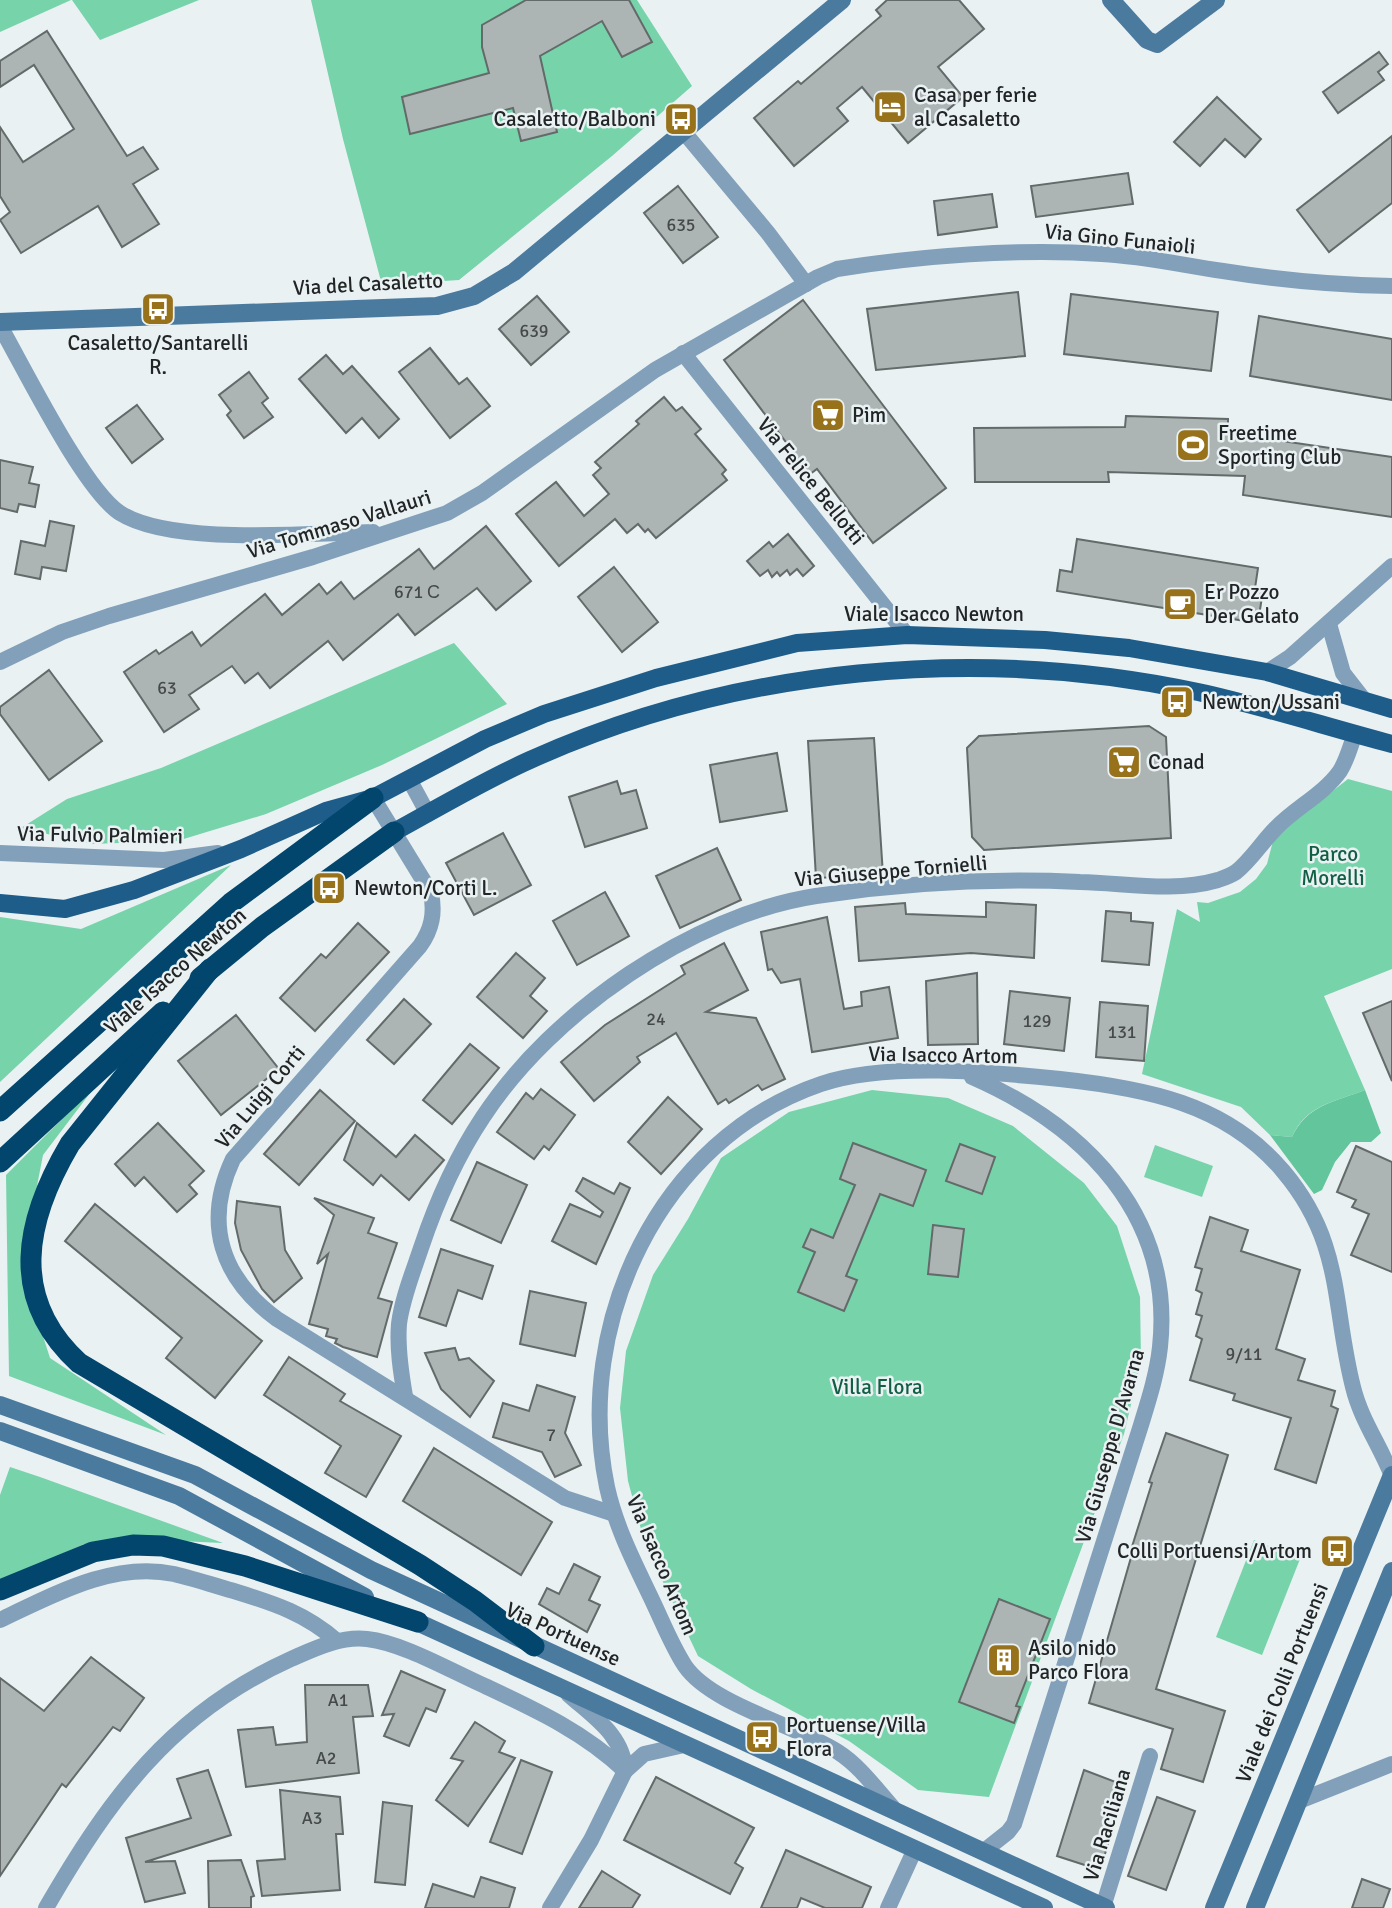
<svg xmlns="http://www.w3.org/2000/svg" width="1392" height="1908" font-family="Signika,sans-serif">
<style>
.green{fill:#76d3aa}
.forest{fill:#62c59b}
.building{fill:#adb5b4;stroke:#636a69;stroke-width:2}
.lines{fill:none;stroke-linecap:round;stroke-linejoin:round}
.street{stroke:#82a0ba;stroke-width:16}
.secondary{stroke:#4b7a9f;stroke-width:18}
.primary{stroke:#1e5d8a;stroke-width:18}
.highway{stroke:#02456d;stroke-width:21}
.labels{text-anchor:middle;stroke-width:5;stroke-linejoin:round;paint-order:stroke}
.number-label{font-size:18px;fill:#45494a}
.poi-label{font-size:21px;fill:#222526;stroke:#e9f1f3;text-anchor:start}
.street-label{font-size:21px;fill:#222526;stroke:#e9f1f3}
.park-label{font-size:21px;fill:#115f43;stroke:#e9f1f3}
</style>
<rect width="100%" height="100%" fill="#e9f1f3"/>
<g class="green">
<polygon points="0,0 71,0 0,32"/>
<polygon points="72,0 199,0 100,40"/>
<polygon points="311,0 526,0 482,25 482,47 489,73 402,97 411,134 513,108 521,141 556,132 540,56 602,21 622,57 651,42 629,0 637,0 692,86 612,156 459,280 382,285 343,139"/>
<polygon points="454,643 507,704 382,765 266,814 177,841 91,844 21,828 67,799 161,768"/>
<path d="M1348 779 1392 791V969L1324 996 1365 1090C1334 1102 1306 1105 1292 1137L1270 1135 1241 1107 1142 1074 1177 909 1200 922 1197 902 1208 903 1240 892 1256 879 1267 864 1274 837Z"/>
<polygon points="231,865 0,1082 0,917 81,929"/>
<polygon points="97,1084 43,1155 21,1268 50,1358 166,1435 9,1376 6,1175"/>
<polygon points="872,1090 948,1098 1013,1126 1084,1183 1117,1226 1140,1297 1141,1362 1124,1434 989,1797 918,1790 849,1741 751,1689 698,1656 645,1544 628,1481 620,1408 626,1351 653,1275 688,1219 721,1158 789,1112"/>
<polygon points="1155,1145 1213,1166 1202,1197 1144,1177"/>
<polygon points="10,1467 40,1477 223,1543 179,1541 84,1544 0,1582 0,1495"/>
<polygon points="1254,1540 1300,1559 1262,1655 1216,1637"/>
</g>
<path class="forest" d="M1365 1090 1381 1133 1371 1142H1351L1335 1162 1322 1190 1314 1194 1270 1135 1292 1137C1307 1105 1334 1102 1365 1090Z"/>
<g class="building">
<polygon points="526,0 629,0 652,42 622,57 602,21 540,56 557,132 521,141 513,108 410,134 402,97 489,73 482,47 482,25"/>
<polygon points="887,0 959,0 984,29 938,67 963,97 908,143 862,87 837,108 848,121 794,166 754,118 798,81 801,84 881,16 876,10"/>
<polygon points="47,31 127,156 143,147 158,169 133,184 159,224 122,247 98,206 21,253 0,220 10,212 0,196 0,127 23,162 74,129 34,65 0,87 0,61"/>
<polygon points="1379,52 1388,64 1378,72 1384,80 1338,113 1323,92"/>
<polygon points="1217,97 1261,139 1245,157 1225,139 1200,166 1174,142"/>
<polygon points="1392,136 1392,203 1329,252 1297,210"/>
<polygon points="1128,173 1133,204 1036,217 1031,186"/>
<polygon points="678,186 718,237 683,263 644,213"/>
<polygon points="992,194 997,227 938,235 934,201"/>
<polygon points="1018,292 1025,356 876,370 867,309"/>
<polygon points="1071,294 1218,312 1211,371 1064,354"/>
<polygon points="537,296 569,332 531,365 499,329"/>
<polygon points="803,300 946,488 873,543 817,469 810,474 724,360"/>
<polygon points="1259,316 1392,339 1392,400 1250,376"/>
<polygon points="430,348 459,384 467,378 490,406 450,438 399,372"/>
<polygon points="326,355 343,374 352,366 399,419 379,438 362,418 346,433 299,379"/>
<polygon points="249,372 268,398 262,403 273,417 244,438 227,415 231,411 219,395"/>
<polygon points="664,397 676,411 682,407 701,429 695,434 726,470 722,474 727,480 656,538 648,529 645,532 638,524 627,533 615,519 559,566 516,514 556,482 584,516 609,494 593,475 601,468 595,462 639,424 636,421"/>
<polygon points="137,405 163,439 132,463 106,428"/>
<polygon points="1126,416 1228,419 1228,433 1392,457 1392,517 1243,495 1245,476 1108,472 1109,482 975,482 974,428 1125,427"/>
<polygon points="0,460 33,467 29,483 39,485 35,507 19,504 17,512 0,508"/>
<polygon points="50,521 74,526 66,571 42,567 40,579 15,574 21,541 45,546"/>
<polygon points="486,526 531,581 496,610 477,588 415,635 398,614 343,660 328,641 270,688 258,673 245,683 232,666 189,695 199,709 164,732 124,672 156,650 159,654 192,632 201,646 265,594 282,615 319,584 327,594 341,582 354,599 419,549 434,569"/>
<polygon points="788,534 814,566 803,576 797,569 790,575 787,570 780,576 777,572 772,577 768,570 760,576 747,561 769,542 773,547"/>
<polygon points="1077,539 1258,568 1255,588 1263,590 1258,623 1057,591 1060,570 1072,572"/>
<polygon points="614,567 658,622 622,652 578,597"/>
<polygon points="49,670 102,741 49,780 0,714 0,707"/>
<polygon points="1149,726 1166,737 1171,838 984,850 972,837 967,748 979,736"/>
<polygon points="874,738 883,875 816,878 808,741"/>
<polygon points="777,753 787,811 720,822 710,765"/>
<polygon points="617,781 621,794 636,790 647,828 585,847 569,797"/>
<polygon points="503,833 531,885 474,915 446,863"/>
<polygon points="717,848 741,900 680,928 656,876"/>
<polygon points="605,892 629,936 577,965 553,921"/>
<polygon points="986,902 1036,905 1034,958 971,953 859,961 855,907 905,903 906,914 986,917"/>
<polygon points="1106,911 1131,913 1131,921 1153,923 1149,965 1102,961"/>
<polygon points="827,917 844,1009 862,1006 861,992 889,987 898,1038 812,1052 800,979 781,983 772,969 768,970 761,932"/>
<polygon points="358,923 389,952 315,1031 280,998 321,954 326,958"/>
<polygon points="724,943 748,990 706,1012 756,1018 785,1079 762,1090 758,1085 729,1103 726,1099 718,1104 676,1033 637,1057 640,1062 594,1101 561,1062 605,1025 685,974 681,966"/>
<polygon points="516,953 545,978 530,996 547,1011 523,1038 477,997"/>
<polygon points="977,973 978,1044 928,1045 926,981"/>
<polygon points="1010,991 1070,998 1064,1051 1004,1044"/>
<polygon points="404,999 431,1024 394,1064 367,1040"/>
<polygon points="1392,1001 1392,1081 1363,1013"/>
<polygon points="1100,1002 1148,1006 1144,1061 1096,1057"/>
<polygon points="236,1015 279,1069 221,1115 178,1061"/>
<polygon points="470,1044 499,1068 452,1124 423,1100"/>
<polygon points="541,1089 575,1115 549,1150 544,1146 534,1159 497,1132 526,1093 533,1099"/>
<polygon points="320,1090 355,1121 299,1185 264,1154"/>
<polygon points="668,1097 702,1129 661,1174 628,1142"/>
<polygon points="158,1123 204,1171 189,1185 197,1194 177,1212 144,1177 135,1186 115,1164"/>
<polygon points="357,1123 396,1157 415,1135 444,1160 409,1200 381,1175 373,1185 344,1160"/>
<polygon points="853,1143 926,1170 913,1206 880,1194 846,1276 857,1280 844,1311 798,1292 815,1252 803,1247 811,1229 833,1238 855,1185 840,1179"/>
<polygon points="960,1144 995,1157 982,1194 946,1181"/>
<polygon points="1356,1146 1392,1162 1392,1272 1351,1255 1369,1214 1352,1207 1356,1200 1337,1192"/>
<polygon points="477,1162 527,1185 501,1243 451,1220"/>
<polygon points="583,1178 614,1194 620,1183 630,1188 596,1264 552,1241 570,1204 600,1217 603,1212 576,1191"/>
<polygon points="314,1198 374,1218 368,1233 397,1243 378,1298 392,1302 377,1357 343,1347 335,1343 337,1339 326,1336 328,1329 309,1324 328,1254 317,1264 334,1215"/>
<polygon points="237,1201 280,1207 285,1250 302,1278 274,1302 262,1289 241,1250 235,1223"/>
<polygon points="95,1204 262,1341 215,1398 166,1358 182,1338 65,1241"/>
<polygon points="1210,1217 1248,1230 1241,1251 1300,1270 1276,1349 1305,1359 1298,1380 1335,1391 1331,1406 1338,1409 1316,1483 1275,1469 1291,1418 1233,1400 1235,1394 1190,1380 1202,1339 1196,1336 1202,1316 1196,1314 1202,1293 1196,1290 1202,1269 1195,1267"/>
<polygon points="933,1225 964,1229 958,1277 928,1274"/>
<polygon points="441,1249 493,1266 482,1299 458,1290 446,1326 419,1317"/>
<polygon points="530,1291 586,1303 575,1356 520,1344"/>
<polygon points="455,1348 459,1360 469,1358 494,1381 470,1417 441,1389 425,1353"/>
<polygon points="289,1357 345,1394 340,1401 401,1436 366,1497 325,1473 341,1446 264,1395"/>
<polygon points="537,1385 575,1397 565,1433 581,1465 555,1477 542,1452 493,1437 503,1403 529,1411"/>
<polygon points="1166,1433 1228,1455 1156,1689 1225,1711 1203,1782 1161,1769 1173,1729 1089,1703 1132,1554 1130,1553 1152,1483 1149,1482"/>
<polygon points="434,1448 552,1522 521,1575 403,1501"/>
<polygon points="574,1564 600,1577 589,1600 600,1605 587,1632 539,1604 547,1588 559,1594"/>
<polygon points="999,1599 1050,1619 1016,1706 1020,1707 1014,1723 959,1702"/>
<polygon points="91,1657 144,1698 120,1731 113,1727 66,1787 62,1784 0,1876 0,1678 44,1711"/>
<polygon points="401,1671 445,1690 436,1712 426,1708 409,1746 384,1736 394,1714 382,1715"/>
<polygon points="305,1685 368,1685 373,1716 353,1717 359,1773 246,1787 238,1730 273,1727 276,1745 307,1742"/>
<polygon points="475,1722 505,1741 499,1752 515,1758 468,1826 436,1800 463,1761 451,1758"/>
<polygon points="521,1760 552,1772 522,1854 490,1842"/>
<polygon points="208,1770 231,1835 145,1862 175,1861 185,1893 145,1902 126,1838 191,1818 177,1779"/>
<polygon points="1084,1770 1126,1786 1100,1870 1057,1856"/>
<polygon points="656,1777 754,1828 735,1863 743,1868 730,1894 624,1840"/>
<polygon points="280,1790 340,1797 343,1834 336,1834 340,1890 262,1896 257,1861 285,1859"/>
<polygon points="1157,1797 1195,1811 1166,1890 1128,1876"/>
<polygon points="383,1802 412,1806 405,1885 375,1882"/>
<polygon points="786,1850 871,1887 862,1908 825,1908 801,1898 797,1908 761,1908"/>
<polygon points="241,1860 254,1896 251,1897 251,1908 209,1908 208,1861"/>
<polygon points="602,1871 640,1895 632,1908 579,1908"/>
<polygon points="481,1877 515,1888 509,1908 425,1908 433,1884 474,1897"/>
<polygon points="1362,1879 1390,1889 1383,1908 1352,1908"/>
</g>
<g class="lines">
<g class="street">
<polyline points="683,131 768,233 806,284"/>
<path d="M0 326C24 368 84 490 120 513 172 546 310 533 373 532"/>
<polyline points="683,353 907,635"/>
<polyline points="1329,624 1343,673 1364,700"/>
<path d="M0 662 62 632 109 616 313 557 447 513 482 493 655 370 818 277 837 269C920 256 1018 248 1102 254 1143 256 1182 265 1223 271 1279 280 1336 285 1392 286"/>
<polyline points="1267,672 1290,657 1392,566"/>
<polyline points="409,779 428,814"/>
<path d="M373 798 431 893C435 913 432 929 420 946L233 1159C203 1223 221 1278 277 1319L565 1498 614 1514"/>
<polyline points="0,853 164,860 218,853"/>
<path d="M972 1077C1084 1126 1174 1215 1160 1347 1157 1374 1149 1399 1141 1425L1014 1824 1008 1832 984 1851"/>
<path d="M405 1396C401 1373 397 1348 399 1324 402 1299 413 1272 421 1248 436 1203 457 1156 483 1117 552 1012 692 915 816 896 902 883 993 878 1080 882 1126 883 1173 893 1218 880 1224 878 1230 876 1236 872 1251 860 1262 842 1276 828 1295 808 1324 794 1340 771 1347 760 1350 747 1355 734"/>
<path d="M0 1620C53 1595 113 1561 174 1574 195 1579 216 1586 237 1592 276 1604 306 1614 337 1641"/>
<path d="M568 1694C592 1716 624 1735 625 1771L644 1754 684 1745"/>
<polyline points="1299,1801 1392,1764"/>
<path d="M894 1809C877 1790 860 1766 838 1752 797 1725 712 1705 685 1666 672 1646 663 1623 653 1602 635 1564 616 1528 607 1487 573 1324 659 1139 821 1084 886 1062 992 1072 1060 1079 1144 1088 1226 1103 1283 1171 1344 1243 1332 1305 1353 1387 1361 1420 1380 1445 1392 1476"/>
<polyline points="1103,1907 1150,1756"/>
<path d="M46 1908C109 1799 171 1713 291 1659 314 1649 340 1636 367 1639 403 1643 451 1671 485 1686 536 1710 584 1732 625 1771L591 1840 550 1908"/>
<polyline points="888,1908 915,1849"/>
</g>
<g class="secondary">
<polyline points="1111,0 1147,40 1157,44 1216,0"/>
<polyline points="0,322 437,306 474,296 514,272 842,0"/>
<polyline points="0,1405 195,1475 371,1570 1106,1908"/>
<polyline points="0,1431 179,1496 365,1597"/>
<polyline points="406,1617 1044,1908"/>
<polyline points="1214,1908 1392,1475"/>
<polyline points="1255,1908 1392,1571"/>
</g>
<g class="primary">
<path d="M394 832C438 808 483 781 530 760 737 667 976 645 1198 692 1263 706 1327 727 1392 744"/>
<polyline points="0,903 65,909 134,890 241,849 326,811 373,798 485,739 544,714 656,678 797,643 907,635 1045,640 1129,648 1267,672 1392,709"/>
</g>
<g class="highway">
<path d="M210 969 70 1144C25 1220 8 1298 79 1363L420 1565 475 1601 534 1646"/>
<polyline points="200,978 262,927 394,832"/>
<polyline points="0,1111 231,903 373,798"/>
<polyline points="0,1162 163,1012"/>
<polyline points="0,1590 93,1552 133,1545 163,1546 245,1566 418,1622"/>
</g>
</g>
<defs>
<g id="hotel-square" transform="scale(1.75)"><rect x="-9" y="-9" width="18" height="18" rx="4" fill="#97721b" stroke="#e9f1f3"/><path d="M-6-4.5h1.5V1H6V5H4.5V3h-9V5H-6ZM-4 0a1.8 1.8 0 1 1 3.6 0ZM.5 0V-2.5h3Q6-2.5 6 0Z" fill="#fff"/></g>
<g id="bus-square" transform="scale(1.75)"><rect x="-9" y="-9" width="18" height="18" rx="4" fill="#97721b" stroke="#e9f1f3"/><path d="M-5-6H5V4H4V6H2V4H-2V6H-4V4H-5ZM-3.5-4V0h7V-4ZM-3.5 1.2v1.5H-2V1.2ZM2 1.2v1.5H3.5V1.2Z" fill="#fff"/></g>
<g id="supermarket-square" transform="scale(1.75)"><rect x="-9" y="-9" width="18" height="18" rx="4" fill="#97721b" stroke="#e9f1f3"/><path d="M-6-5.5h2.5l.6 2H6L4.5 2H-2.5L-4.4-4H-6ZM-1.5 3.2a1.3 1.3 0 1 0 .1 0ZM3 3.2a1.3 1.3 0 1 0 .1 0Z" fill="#fff"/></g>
<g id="stadium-square" transform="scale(1.75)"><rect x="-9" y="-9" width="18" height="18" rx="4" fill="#97721b" stroke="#e9f1f3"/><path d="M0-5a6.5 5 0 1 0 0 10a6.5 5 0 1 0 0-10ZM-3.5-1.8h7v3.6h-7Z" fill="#fff"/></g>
<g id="cafe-square" transform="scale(1.75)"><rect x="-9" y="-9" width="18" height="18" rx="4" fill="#97721b" stroke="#e9f1f3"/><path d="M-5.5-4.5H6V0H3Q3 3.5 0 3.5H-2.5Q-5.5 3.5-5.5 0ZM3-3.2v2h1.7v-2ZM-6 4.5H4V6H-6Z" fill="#fff"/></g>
<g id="building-square" transform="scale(1.75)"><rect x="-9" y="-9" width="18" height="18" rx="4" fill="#97721b" stroke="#e9f1f3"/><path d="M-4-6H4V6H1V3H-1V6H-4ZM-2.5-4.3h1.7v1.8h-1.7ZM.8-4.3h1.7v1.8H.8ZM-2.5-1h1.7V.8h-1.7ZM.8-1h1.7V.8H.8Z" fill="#fff"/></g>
</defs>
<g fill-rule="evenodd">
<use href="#hotel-square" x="890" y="107"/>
<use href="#bus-square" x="681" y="119"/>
<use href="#bus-square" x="158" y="309"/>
<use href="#supermarket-square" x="828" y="415"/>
<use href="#stadium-square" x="1193" y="445"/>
<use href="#cafe-square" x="1180" y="604"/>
<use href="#bus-square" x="1177" y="702"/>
<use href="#supermarket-square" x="1124" y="762"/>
<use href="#bus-square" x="329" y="888"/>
<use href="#bus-square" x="1337" y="1551"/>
<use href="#building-square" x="1004" y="1660"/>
<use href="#bus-square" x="762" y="1737"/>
</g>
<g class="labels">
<g class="number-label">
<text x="681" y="231">635</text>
<text x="534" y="337">639</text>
<text x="417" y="598">671 С</text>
<text x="167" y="694">63</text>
<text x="656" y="1025">24</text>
<text x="1037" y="1027">129</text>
<text x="1122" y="1038">131</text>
<text x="1244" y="1360">9/11</text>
<text x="551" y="1441">7</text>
<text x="338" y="1706">A1</text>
<text x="326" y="1764">A2</text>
<text x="312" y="1824">A3</text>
</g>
<g class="poi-label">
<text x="914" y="102">Casa per ferie<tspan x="914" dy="24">al Casaletto</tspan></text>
<text x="656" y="126" text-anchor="end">Casaletto/Balboni</text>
<text x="158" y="350" text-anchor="middle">Casaletto/Santarelli<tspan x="158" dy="24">R.</tspan></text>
<text x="852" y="422">Pim</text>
<text x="1218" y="440">Freetime<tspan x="1218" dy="24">Sporting Club</tspan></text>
<text x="1204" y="599">Er Pozzo<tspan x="1204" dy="24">Der Gelato</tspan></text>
<text x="1202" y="709">Newton/Ussani</text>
<text x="1148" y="769">Conad</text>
<text x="354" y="895">Newton/Corti L.</text>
<text x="1312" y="1558" text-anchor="end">Colli Portuensi/Artom</text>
<text x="1028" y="1655">Asilo nido<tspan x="1028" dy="24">Parco Flora</tspan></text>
<text x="786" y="1732">Portuense/Villa<tspan x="786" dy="24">Flora</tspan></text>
</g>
<g class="street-label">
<text transform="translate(1120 239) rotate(6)" y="7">Via Gino Funaioli</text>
<text transform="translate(368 284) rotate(-3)" y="7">Via del Casaletto</text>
<text transform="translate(811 481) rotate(51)" y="7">Via Felice Bellotti</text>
<text transform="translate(339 524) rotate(-17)" y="7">Via Tommaso Vallauri</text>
<text x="934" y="621">Viale Isacco Newton</text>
<text transform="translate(100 835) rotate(1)" y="7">Via Fulvio Palmieri</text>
<text transform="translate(891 871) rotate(-5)" y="7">Via Giuseppe Tornielli</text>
<text transform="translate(175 971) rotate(-41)" y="7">Viale Isacco Newton</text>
<text transform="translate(943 1055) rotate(1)" y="7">Via Isacco Artom</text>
<text transform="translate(260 1097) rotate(-50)" y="7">Via Luigi Corti</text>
<text transform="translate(1110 1446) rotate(-74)" y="7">Via Giuseppe D'Avarna</text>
<text transform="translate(662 1565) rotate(67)" y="7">Via Isacco Artom</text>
<text transform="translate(563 1634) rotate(25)" y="7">Via Portuense</text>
<text transform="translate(1282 1683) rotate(-68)" y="7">Viale dei Colli Portuensi</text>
<text transform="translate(1107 1825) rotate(-73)" y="7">Via Raciliana</text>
</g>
<g class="park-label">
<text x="1333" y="861">Parco<tspan x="1333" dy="24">Morelli</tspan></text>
<text x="877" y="1394">Villa Flora</text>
</g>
</g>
</svg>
